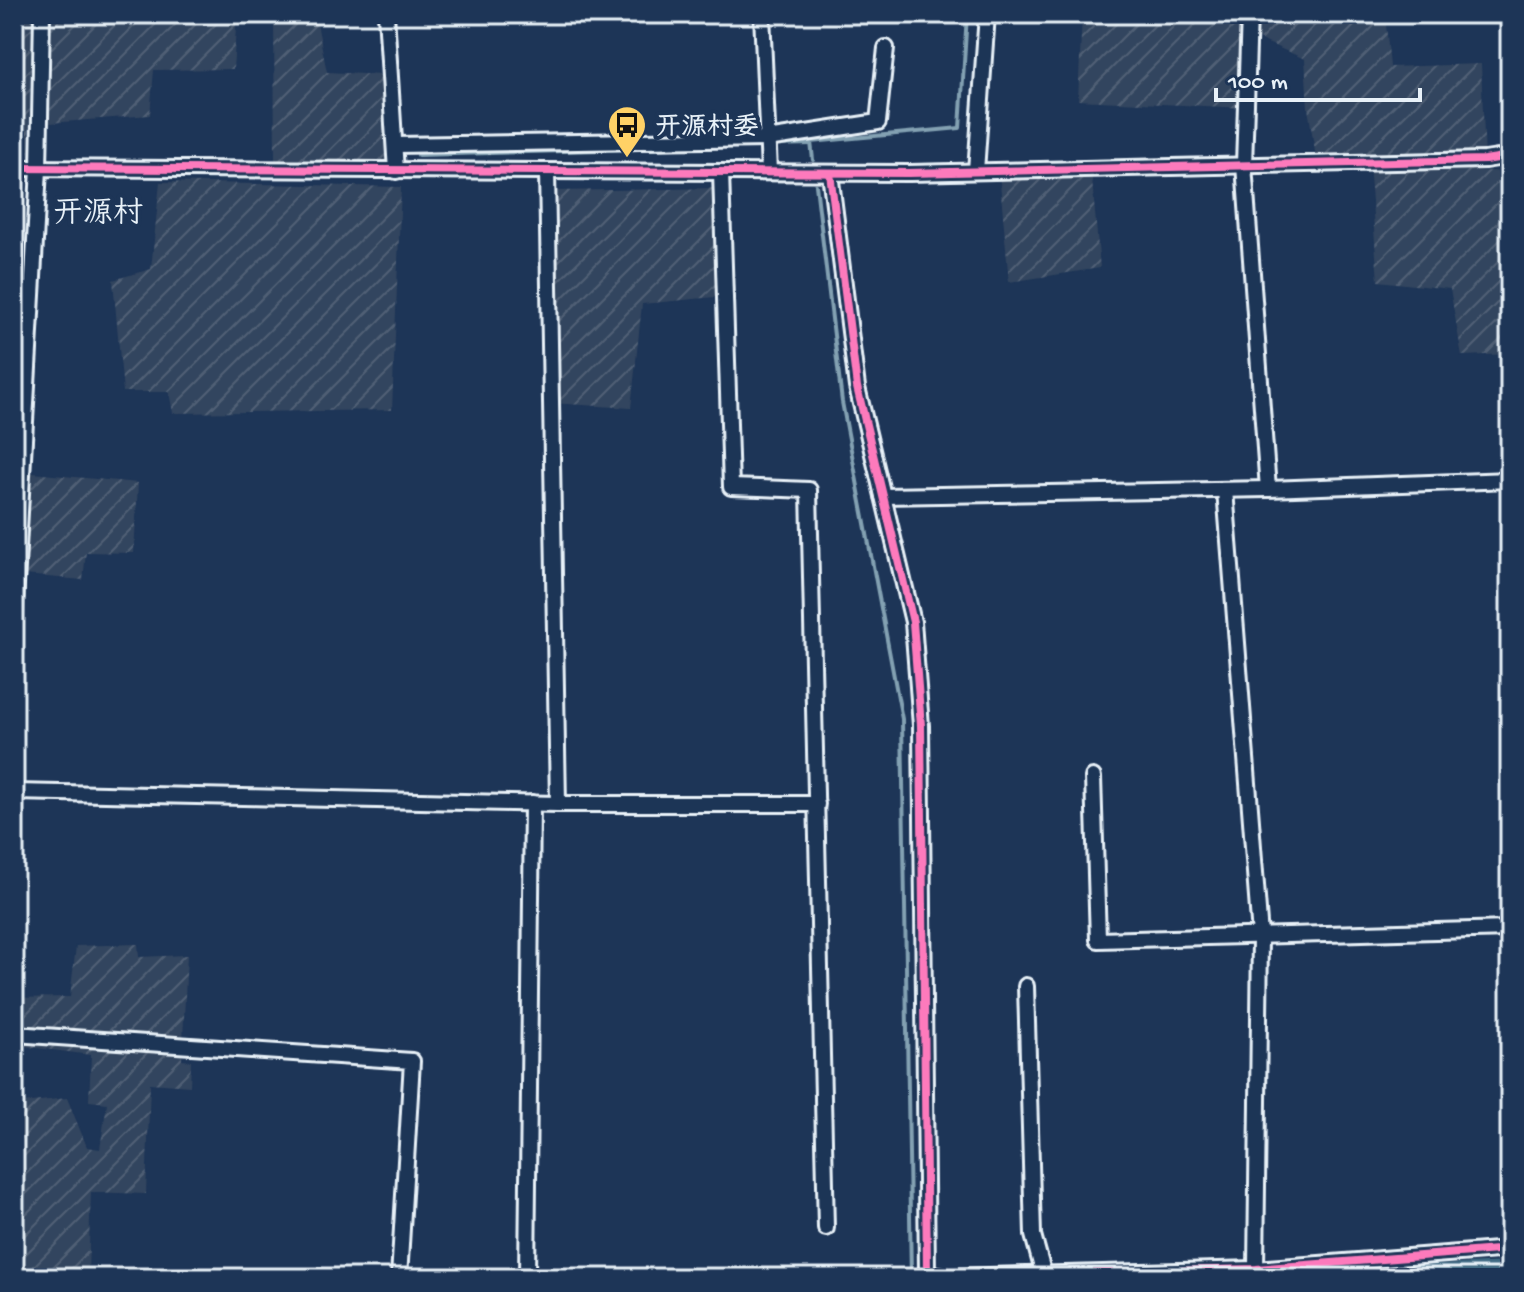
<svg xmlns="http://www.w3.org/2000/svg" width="1524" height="1292" font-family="'Gochi Hand','LXGW WenKai TC',sans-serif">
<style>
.built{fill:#33455e}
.industrial{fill:url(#industrial-furrows)}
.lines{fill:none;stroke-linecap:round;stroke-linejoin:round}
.stream{stroke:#83a1b2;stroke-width:4}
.canal{stroke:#3f6b83;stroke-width:14}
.street-casing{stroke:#e8f1f8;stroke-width:20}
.street{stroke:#1d3557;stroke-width:14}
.cycleway-casing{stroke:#1d3557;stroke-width:13}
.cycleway{stroke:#fd7abc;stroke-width:8}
.labels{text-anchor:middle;stroke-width:8;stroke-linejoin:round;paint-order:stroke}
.poi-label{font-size:26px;font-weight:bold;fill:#e8f1f8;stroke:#1d3557;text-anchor:start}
.quarter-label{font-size:30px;fill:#e8f1f8;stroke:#1d3557}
</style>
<defs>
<pattern id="industrial-furrows" width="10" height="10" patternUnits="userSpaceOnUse" patternTransform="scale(2)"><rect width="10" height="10" fill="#33455e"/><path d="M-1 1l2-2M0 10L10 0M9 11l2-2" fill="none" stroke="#516076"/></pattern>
</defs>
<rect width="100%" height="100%" fill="#1d3557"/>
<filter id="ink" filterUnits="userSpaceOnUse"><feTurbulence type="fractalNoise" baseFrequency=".0125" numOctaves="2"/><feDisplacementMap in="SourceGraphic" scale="16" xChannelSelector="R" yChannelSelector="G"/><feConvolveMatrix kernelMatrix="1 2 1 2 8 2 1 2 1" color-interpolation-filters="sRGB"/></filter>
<g filter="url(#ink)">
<polygon class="built" points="28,239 25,301 14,301 14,240"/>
<g class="industrial">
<polygon points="14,14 33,14 28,160 14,160"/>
<polygon points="51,14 237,14 233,69 154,70 150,115 50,123"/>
<polygon points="274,14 315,14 327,72 381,75 389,165 275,161"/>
<polygon points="1082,14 1385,14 1390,67 1481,64 1485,160 1383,164 1505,172 1510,276 1510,354 1462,356 1450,289 1378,281 1369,163 1317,164 1308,108 1305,59 1249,35 1246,108 1078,100"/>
<polygon points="1091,169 1100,268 1009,282 999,171"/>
<polygon points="160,182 401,187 392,410 173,413 169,392 123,392 113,280 151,269"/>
<polygon points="722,188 725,296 642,304 631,408 551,403 556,191"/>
<polygon points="32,473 138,483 134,553 86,552 83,580 24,575"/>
<polygon points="138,944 139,957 187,955 182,1060 191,1061 190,1086 150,1083 146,1194 91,1192 88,1271 14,1265 14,1104 67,1098 87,1147 100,1149 107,1103 89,1101 91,1055 14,1045 14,998 70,997 76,946"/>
</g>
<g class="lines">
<g class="stream">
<polyline points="772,145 811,144"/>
<polyline points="418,155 712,147"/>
<polyline points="813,160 811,142 960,128 967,14"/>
<polyline points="816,185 842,402 902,719 911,1278"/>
</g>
<polyline class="canal" points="1292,1278 1510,1269"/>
<g class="street-casing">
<g id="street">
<polyline points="386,14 396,171"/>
<polyline points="762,14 769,172"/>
<polyline points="1249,14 1244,165 1268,489"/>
<polyline points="396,145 767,139 878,122 886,48"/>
<polyline points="14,168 909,173 1485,160 1510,156"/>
<polyline points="547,171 558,804"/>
<polyline points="976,171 987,14"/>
<polyline points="721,172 731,487 809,490 826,1228"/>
<polyline points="830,173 857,387 913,622 921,726 927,1273 950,1277 1256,1269 1510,1249"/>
<polyline points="1225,490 1260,936 1256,1269"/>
<polyline points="883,496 1268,489 1510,480"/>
<polyline points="14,620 39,169 42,14"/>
<polyline points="1093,777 1098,940 1510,929"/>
<polyline points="14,792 558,804 817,804"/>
<polyline points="1026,986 1033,1235 1044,1275"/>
<polyline points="14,1034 412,1061 399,1278"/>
<polyline points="527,1278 532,803"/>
</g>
</g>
<use href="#street" class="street"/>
<g class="cycleway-casing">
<g id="cycleway">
<polyline points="14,168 909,173 1485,160 1510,156"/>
<polyline points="830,173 857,387 913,622 921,726 927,1273 950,1277 1256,1269 1510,1249"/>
</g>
</g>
<use href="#cycleway" class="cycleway"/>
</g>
</g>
<defs>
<g id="bus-pin" transform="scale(2)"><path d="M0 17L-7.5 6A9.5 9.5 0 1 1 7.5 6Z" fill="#ffd166" stroke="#1d3557"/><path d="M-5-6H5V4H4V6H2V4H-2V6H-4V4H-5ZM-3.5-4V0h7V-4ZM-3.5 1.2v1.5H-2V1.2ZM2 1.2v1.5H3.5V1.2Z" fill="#111"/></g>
</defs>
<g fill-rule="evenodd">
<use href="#bus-pin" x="627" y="125"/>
</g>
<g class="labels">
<g class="poi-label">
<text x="655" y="134">开源村委</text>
</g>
<g class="quarter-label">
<text x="98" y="221">开源村</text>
</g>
</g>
<rect width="1524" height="1292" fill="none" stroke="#1d3557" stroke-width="48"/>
<rect x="24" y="24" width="1476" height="1244" fill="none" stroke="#e8f1f8" stroke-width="3" filter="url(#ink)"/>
<path d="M1216 88v12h204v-12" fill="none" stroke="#e8f1f8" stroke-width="4"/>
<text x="1228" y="88" font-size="24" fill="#e8f1f8" stroke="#1d3557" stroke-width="6" paint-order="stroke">100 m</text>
</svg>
